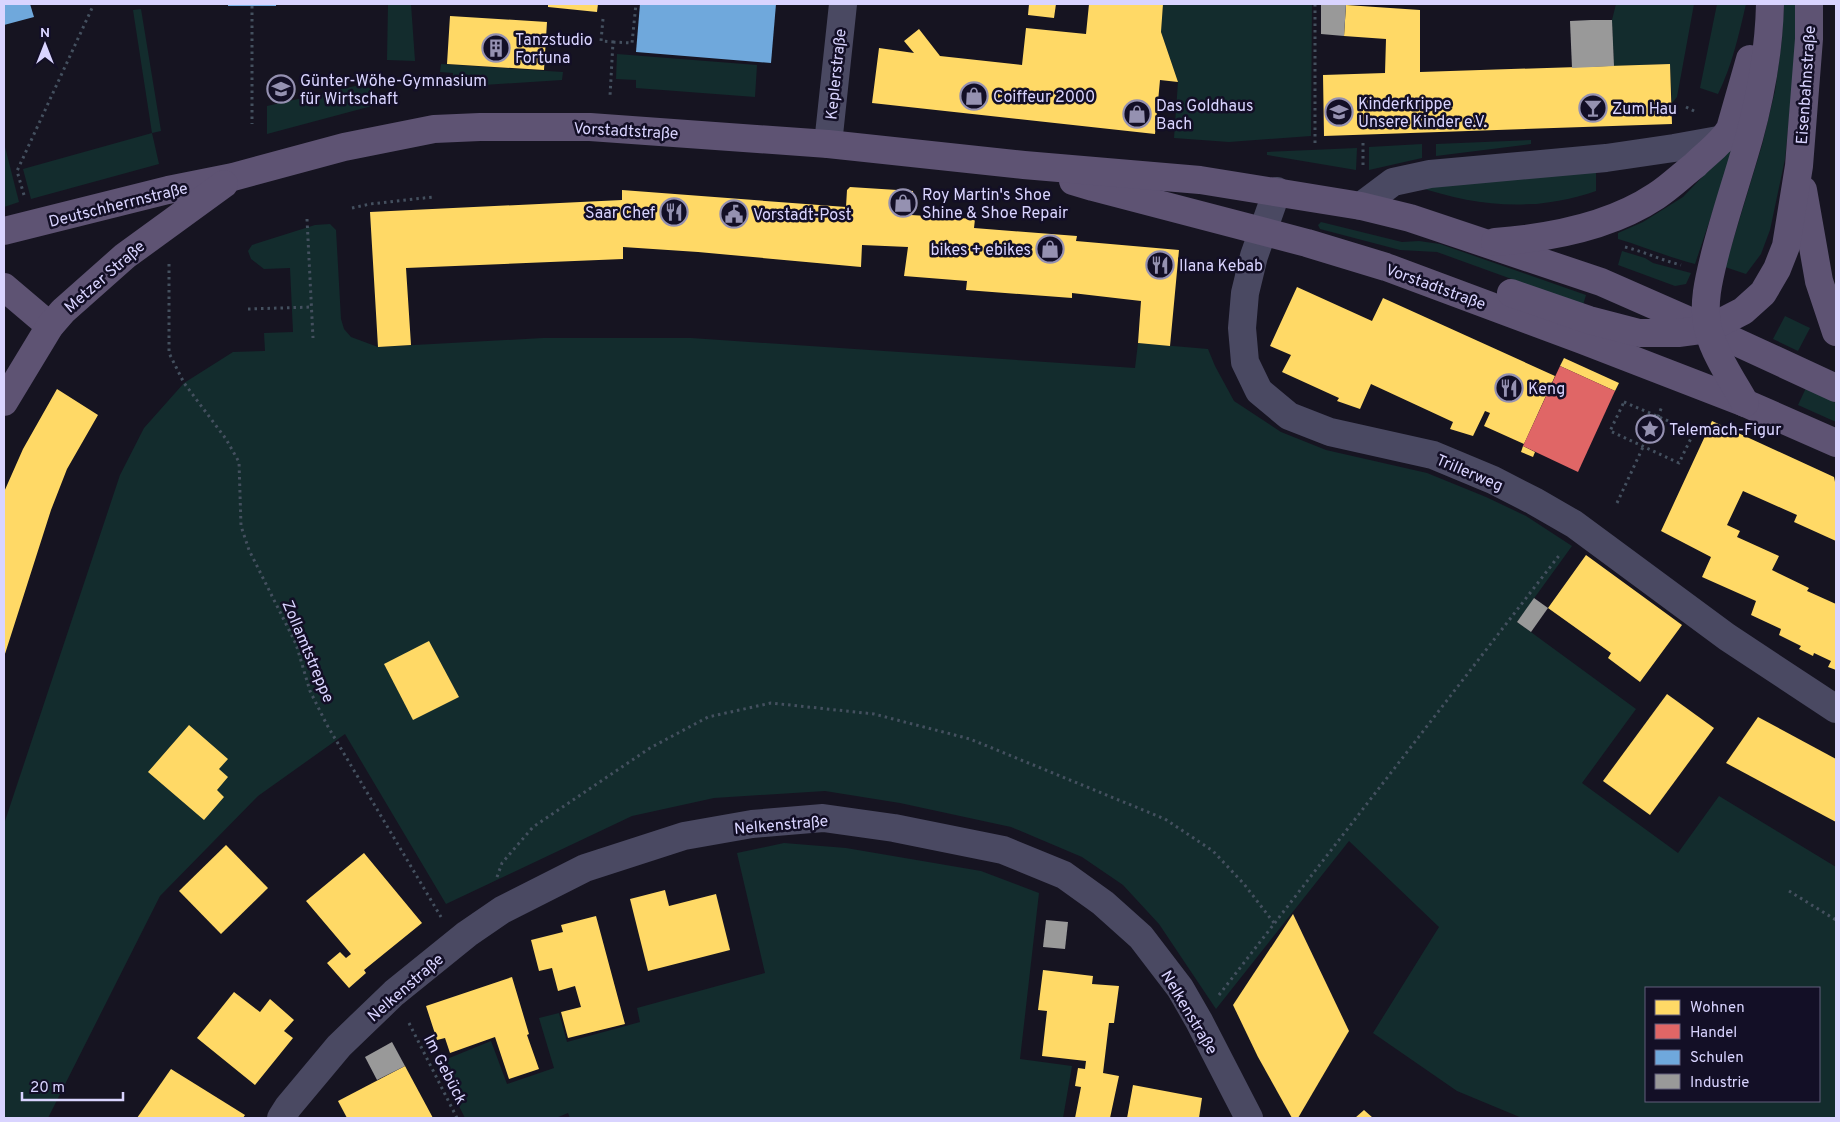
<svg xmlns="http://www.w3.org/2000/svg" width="1840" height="1122" font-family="Overpass,sans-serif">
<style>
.green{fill:#132c2d;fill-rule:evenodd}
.homes{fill:#ffd966}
.shops{fill:#e06666}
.schools{fill:#6fa8dc}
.industry{fill:#999}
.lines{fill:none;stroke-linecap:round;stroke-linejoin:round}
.path{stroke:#44505f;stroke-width:3;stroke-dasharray:2.5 4;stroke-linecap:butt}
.minor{stroke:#4a4962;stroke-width:28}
.major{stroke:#5e5373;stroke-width:28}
.labels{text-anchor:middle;stroke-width:5;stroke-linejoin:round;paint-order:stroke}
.poi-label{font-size:16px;fill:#d9d4ff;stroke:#130f26;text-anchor:start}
.street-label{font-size:16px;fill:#d9d4ff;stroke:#130f26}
</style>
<rect width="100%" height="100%" fill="#161421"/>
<g class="green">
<polygon points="388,4 411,4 415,61 387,60"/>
<polygon points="1163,4 1312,4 1311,136 1229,142 1174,138 1178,82 1161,32"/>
<polygon points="1616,4 1694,4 1677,97 1672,103 1670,64 1614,66 1612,20"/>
<path d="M1717 4H1746C1739 34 1732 66 1718 94L1700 88Z"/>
<polygon points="1784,4 1798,4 1797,40 1785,159 1770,230 1761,254 1746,274 1725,267 1762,145 1775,91 1782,39"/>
<polygon points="141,9 161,131 152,133 159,164 31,199 23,169 152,133 133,10"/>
<polygon points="617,54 757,65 755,97 636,88 636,80 616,79"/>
<polygon points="441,64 563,72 562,80 453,87 453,73 440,72"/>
<polygon points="364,84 375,93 383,103 267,134 267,106"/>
<polygon points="1531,140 1531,144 1436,156 1436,144"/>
<path d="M1736 142 1695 264C1668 257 1645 247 1618 239V233L1643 222 1683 197Z"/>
<polygon points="4,143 19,202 4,207"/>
<polygon points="1422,144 1422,158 1369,170 1369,147"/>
<polygon points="1357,148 1356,170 1267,155 1267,152"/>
<path d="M1596 169V191C1536 212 1476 207 1416 186Z"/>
<polygon points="1321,222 1402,242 1419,241 1440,244 1586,295 1583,305 1437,252 1400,250 1320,229 1318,225"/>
<path d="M330 224 336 230 341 319 344 329 351 337 378 347 543 338H691L1135 368 1138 343 1208 349 1215 366 1234 401 1281 432 1326 450 1427 473 1486 497 1526 516 1572 546 1517 622 1636 709 1582 783 1678 853 1719 796 1836 867V1118H1522L1457 1091 1373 1033 1439 927 1349 841 1216 1009 1159 924 1123 885 1082 857 1011 827 900 803 825 791 714 798 632 816 446 904 345 734 258 796 160 896 48 1118H4V824L120 475 144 428 184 383 233 352 265 351 264 333 293 332 290 268 264 269 251 259 248 251 252 245 315 225ZM1646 988H1819V1101H1646Z"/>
<polygon points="1622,251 1645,258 1653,263 1691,273 1686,284 1675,286 1618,265"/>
<polygon points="1785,316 1810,328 1798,351 1773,339"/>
<polygon points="1806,388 1836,403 1836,422 1798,405"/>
<polygon points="784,843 846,848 981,871 1039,893 1020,1059 1072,1066 1063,1118 570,1118 568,1113 556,1118 465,1118 437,1063 491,1041 507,1084 554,1068 539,1018 559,1013 567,1042 640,1022 637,1008 765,973 737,853"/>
</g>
<g class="homes">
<polygon points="548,4 598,4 597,12 548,7"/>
<polygon points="1029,4 1056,4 1054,18 1028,15"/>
<polygon points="1089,4 1163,4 1161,32 1178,82 1160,80 1155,134 872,103 879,48 914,53 904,41 919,29 940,56 1022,65 1026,28 1086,34"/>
<polygon points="1346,5 1420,10 1420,72 1670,64 1672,124 1324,136 1323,75 1385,73 1386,39 1344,36"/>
<polygon points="450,16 547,22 544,70 447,64"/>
<polygon points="850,187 913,191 911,215 975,219 974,228 1077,236 1076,241 1179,250 1170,346 1138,343 1141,301 1072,293 1072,298 966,290 967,281 904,276 908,247 862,245 861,267 698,252 623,247 623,259 406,268 411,345 378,347 370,212 622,200 622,190 846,207 847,190"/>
<polygon points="1297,287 1372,321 1383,298 1555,376 1524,444 1484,426 1490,413 1485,411 1473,436 1450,429 1453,422 1371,384 1360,409 1337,401 1339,398 1282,372 1291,355 1270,346"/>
<polygon points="1564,358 1619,383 1615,391 1560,366"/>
<polygon points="57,389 98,415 67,469 51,510 4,657 4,492 23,449"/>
<polygon points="1712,421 1834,477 1836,487 1836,541 1794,522 1797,515 1743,491 1727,525 1740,531 1737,537 1779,556 1772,570 1809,588 1807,591 1836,604 1836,670 1828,667 1831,661 1814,653 1813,656 1799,649 1801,646 1779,635 1781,629 1751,615 1756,601 1702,577 1711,557 1661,531"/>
<polygon points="1523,446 1535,452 1533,457 1521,452"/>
<polygon points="1586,555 1682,625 1640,682 1608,658 1611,653 1548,608"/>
<polygon points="429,641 459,697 413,720 384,664"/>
<polygon points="1667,694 1714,728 1650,815 1603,781"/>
<polygon points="1758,717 1836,759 1836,822 1726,763"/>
<polygon points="189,725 228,759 219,769 228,777 217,790 224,797 204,820 148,772"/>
<polygon points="226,845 268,888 221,934 179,891"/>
<polygon points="364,853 422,923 364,970 366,973 349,988 327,963 340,952 346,958 351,954 306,901"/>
<polygon points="665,890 669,906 716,894 730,950 648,971 630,899"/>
<polygon points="1293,914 1349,1031 1298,1118 1292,1118 1258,1057 1233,1005"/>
<polygon points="596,916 625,1024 568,1038 561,1012 581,1007 575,986 558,991 552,968 539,971 531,940 563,932 561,925"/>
<polygon points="1043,970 1093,976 1092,984 1119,986 1114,1023 1109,1023 1103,1073 1119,1076 1110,1118 1075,1118 1081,1087 1075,1086 1078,1068 1085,1069 1086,1061 1042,1056 1047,1011 1038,1010"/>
<polygon points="512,977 529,1034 527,1035 539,1069 509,1079 495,1037 450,1053 445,1038 437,1040 426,1006"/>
<polygon points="234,992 260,1012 270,999 294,1020 284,1031 293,1038 255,1085 197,1038"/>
<polygon points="405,1066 433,1118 347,1118 338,1101"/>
<polygon points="171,1069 245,1115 243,1118 137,1118"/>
<polygon points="1133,1085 1202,1098 1199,1118 1127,1118"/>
<polygon points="1364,1110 1373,1118 1355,1118"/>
</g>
<polygon class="shops" points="1560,366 1615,391 1578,472 1523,446"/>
<g class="schools">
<polygon points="4,4 30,4 34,17 4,25"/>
<rect x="228" y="4" width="48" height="2"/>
<polygon points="640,4 776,4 771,63 636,52"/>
</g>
<g class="industry">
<polygon points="1321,4 1346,4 1344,36 1321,34"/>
<polygon points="1591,20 1612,20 1614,66 1572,68 1570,21"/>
<polygon points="1534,598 1548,608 1531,632 1517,622"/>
<polygon points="1046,920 1068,922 1065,949 1043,947"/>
<polygon points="392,1042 405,1066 377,1080 365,1057"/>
</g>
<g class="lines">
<g class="path">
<polyline points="252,6 252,124"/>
<polyline points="603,19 601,41 613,42 610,96"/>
<polyline points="613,42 632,43 636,4"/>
<polyline points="1686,107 1696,112"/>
<polyline points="1315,143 1315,4"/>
<polyline points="1363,165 1363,141"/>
<polyline points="24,195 17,171 93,6"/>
<polyline points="352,208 370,204 433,197"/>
<polyline points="307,219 313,338"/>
<path d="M1625 247C1645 252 1661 260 1681 265"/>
<polyline points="169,264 169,353 184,383 226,439 239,462 241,526 249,550 296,644 310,691 327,725 441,917"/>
<polyline points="248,309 312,307"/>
<polygon points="1624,402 1694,432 1679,463 1610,431"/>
<polyline points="1658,417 1662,406"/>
<polyline points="1617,503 1643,447"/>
<polyline points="497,877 502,863 533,827 650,748 708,717 771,703 874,714 970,739 1165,819 1213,851 1244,884 1274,923"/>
<polyline points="1789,891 1836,920"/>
<polyline points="1219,995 1561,553"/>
<polyline points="409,1023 457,1118"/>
</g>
<g class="minor">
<polyline points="828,144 843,4"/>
<polyline points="1277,191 1254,256 1245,293 1242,328 1245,362 1259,391 1289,416 1330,432 1433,455 1493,480 1534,501 1574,524 1727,637 1836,709"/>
<polyline points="1361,206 1393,182 1430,174 1606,158 1674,148 1724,139"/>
<polyline points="281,1118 288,1107 339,1046 394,993 467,934 502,910 585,868 684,836 752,824 823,818 894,828 1003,850 1064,875 1103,903 1141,937 1180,988 1199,1021 1249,1118"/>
</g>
<g class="major">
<polyline points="1073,181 1093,187 1307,243 1386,267 1582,340 1745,403 1836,443"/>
<polyline points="1803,190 1819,281 1836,332"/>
<polyline points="4,231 168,190 233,177 344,147 434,129 480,127 590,127 828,144 1024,165 1200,180 1361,206 1410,218 1601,282 1708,329 1836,388"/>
<path d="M1495 242C1548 238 1611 226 1656 196 1670 187 1682 175 1695 165 1707 153 1721 144 1730 129L1750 59"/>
<polyline points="4,287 50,326"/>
<polyline points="1511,293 1589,320 1639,333 1678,333 1708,329 1743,311 1763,293 1777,269 1786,246 1799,166 1809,39 1809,4"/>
<polyline points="4,402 50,326 63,311 125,256 224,184"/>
<path d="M1745 403C1732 380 1715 355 1708 329 1702 305 1709 278 1715 254 1725 215 1738 177 1749 138 1761 94 1769 50 1770 4"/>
</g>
</g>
<defs>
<g id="building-ring" transform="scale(1.4375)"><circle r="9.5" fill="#130f26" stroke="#9591b1" stroke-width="1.5"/><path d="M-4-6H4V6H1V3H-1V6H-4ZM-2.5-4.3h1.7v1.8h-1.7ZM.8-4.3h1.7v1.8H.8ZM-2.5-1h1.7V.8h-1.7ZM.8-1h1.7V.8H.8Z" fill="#9591b1"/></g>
<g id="school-ring" transform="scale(1.4375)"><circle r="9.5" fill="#130f26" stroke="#9591b1" stroke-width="1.5"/><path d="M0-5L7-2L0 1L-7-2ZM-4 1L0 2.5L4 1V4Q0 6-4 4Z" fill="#9591b1"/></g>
<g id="shop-ring" transform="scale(1.4375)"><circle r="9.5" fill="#130f26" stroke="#9591b1" stroke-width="1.5"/><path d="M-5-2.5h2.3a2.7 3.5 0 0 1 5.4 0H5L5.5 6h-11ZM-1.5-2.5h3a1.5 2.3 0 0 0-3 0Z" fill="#9591b1"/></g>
<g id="bar-ring" transform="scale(1.4375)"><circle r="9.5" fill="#130f26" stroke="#9591b1" stroke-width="1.5"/><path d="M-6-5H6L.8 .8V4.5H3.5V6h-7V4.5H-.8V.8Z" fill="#9591b1"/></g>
<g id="restaurant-ring" transform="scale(1.4375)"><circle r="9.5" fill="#130f26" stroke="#9591b1" stroke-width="1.5"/><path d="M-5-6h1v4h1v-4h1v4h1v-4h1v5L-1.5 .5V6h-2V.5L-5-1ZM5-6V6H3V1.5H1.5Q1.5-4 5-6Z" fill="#9591b1"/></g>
<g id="civic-ring" transform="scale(1.4375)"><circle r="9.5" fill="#130f26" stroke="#9591b1" stroke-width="1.5"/><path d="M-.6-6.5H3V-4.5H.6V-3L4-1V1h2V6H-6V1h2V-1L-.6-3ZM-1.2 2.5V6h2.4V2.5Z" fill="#9591b1"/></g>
<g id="sight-ring" transform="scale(1.4375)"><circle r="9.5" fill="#130f26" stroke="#9591b1" stroke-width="1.5"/><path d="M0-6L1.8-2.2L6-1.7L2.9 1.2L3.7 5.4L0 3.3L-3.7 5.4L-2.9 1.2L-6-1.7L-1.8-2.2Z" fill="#9591b1"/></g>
</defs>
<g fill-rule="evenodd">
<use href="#building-ring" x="496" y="48"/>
<use href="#school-ring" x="281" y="89"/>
<use href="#shop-ring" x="974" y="96"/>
<use href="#bar-ring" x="1593" y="108"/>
<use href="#school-ring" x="1339" y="112"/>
<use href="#shop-ring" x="1137" y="114"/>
<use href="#shop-ring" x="903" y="203"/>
<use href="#restaurant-ring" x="674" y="212"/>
<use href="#civic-ring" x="734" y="214"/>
<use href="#shop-ring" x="1050" y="249"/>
<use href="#restaurant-ring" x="1160" y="265"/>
<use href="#restaurant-ring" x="1509" y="388"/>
<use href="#sight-ring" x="1650" y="429"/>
</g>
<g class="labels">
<g class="poi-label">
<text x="515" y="45">Tanzstudio<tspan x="515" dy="18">Fortuna</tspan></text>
<text x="300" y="86">Günter-Wöhe-Gymnasium<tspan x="300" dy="18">für Wirtschaft</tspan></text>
<text x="993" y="102">Coiffeur 2000</text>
<text x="1358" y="109">Kinderkrippe<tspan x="1358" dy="18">Unsere Kinder e.V.</tspan></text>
<text x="1156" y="111">Das Goldhaus<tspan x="1156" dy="18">Bach</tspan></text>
<text x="1612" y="114">Zum Hau</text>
<text x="922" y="200">Roy Martin's Shoe<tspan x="922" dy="18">Shine &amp; Shoe Repair</tspan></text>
<text x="655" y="218" text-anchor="end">Saar Chef</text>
<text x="753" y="220">Vorstadt-Post</text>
<text x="1031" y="255" text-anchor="end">bikes + ebikes</text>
<text x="1179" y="271">Ilana Kebab</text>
<text x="1528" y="394">Keng</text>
<text x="1669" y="435">Telemach-Figur</text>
</g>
<g class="street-label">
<text transform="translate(835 74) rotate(-84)" y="6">Keplerstraße</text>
<text transform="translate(1805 85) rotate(-86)" y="6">Eisenbahnstraße</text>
<text transform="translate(626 130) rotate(3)" y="6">Vorstadtstraße</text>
<text transform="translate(118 204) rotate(-14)" y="6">Deutschherrnstraße</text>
<text transform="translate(104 276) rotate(-41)" y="6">Metzer Straße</text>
<text transform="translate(1436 286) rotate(20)" y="6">Vorstadtstraße</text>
<text transform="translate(1470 472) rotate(23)" y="6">Trillerweg</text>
<text transform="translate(309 651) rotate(67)" y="6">Zollamtstreppe</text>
<text transform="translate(781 824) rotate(-5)" y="6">Nelkenstraße</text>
<text transform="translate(405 987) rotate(-41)" y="6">Nelkenstraße</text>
<text transform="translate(1190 1012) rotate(59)" y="6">Nelkenstraße</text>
<text transform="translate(446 1069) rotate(63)" y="6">Im Gebück</text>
</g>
</g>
<rect width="1840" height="1122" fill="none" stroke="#d9d4ff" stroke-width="10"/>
<rect x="1645" y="987" width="175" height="115" fill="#130f26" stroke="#625e7d"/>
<rect x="1655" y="1000" width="25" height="15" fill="#ffd966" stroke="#625e7d"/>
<text x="1690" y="1012" font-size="15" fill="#d9d4ff">Wohnen</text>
<rect x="1655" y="1024" width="25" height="15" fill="#e06666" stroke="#625e7d"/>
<text x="1690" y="1037" font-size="15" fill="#d9d4ff">Handel</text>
<rect x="1655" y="1050" width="25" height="15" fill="#6fa8dc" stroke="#625e7d"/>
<text x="1690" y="1062" font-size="15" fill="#d9d4ff">Schulen</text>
<rect x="1655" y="1074" width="25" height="15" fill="#999999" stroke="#625e7d"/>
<text x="1690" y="1087" font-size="15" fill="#d9d4ff">Industrie</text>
<g transform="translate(45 45)" stroke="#130f26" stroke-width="4" paint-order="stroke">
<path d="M0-4L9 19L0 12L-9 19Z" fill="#d9d4ff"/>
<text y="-8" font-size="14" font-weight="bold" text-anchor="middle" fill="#d9d4ff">N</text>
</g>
<path d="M22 1092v8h101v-8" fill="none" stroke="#d9d4ff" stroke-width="2.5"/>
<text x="30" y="1092" font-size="15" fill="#d9d4ff" stroke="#130f26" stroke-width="4" paint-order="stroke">20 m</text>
</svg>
